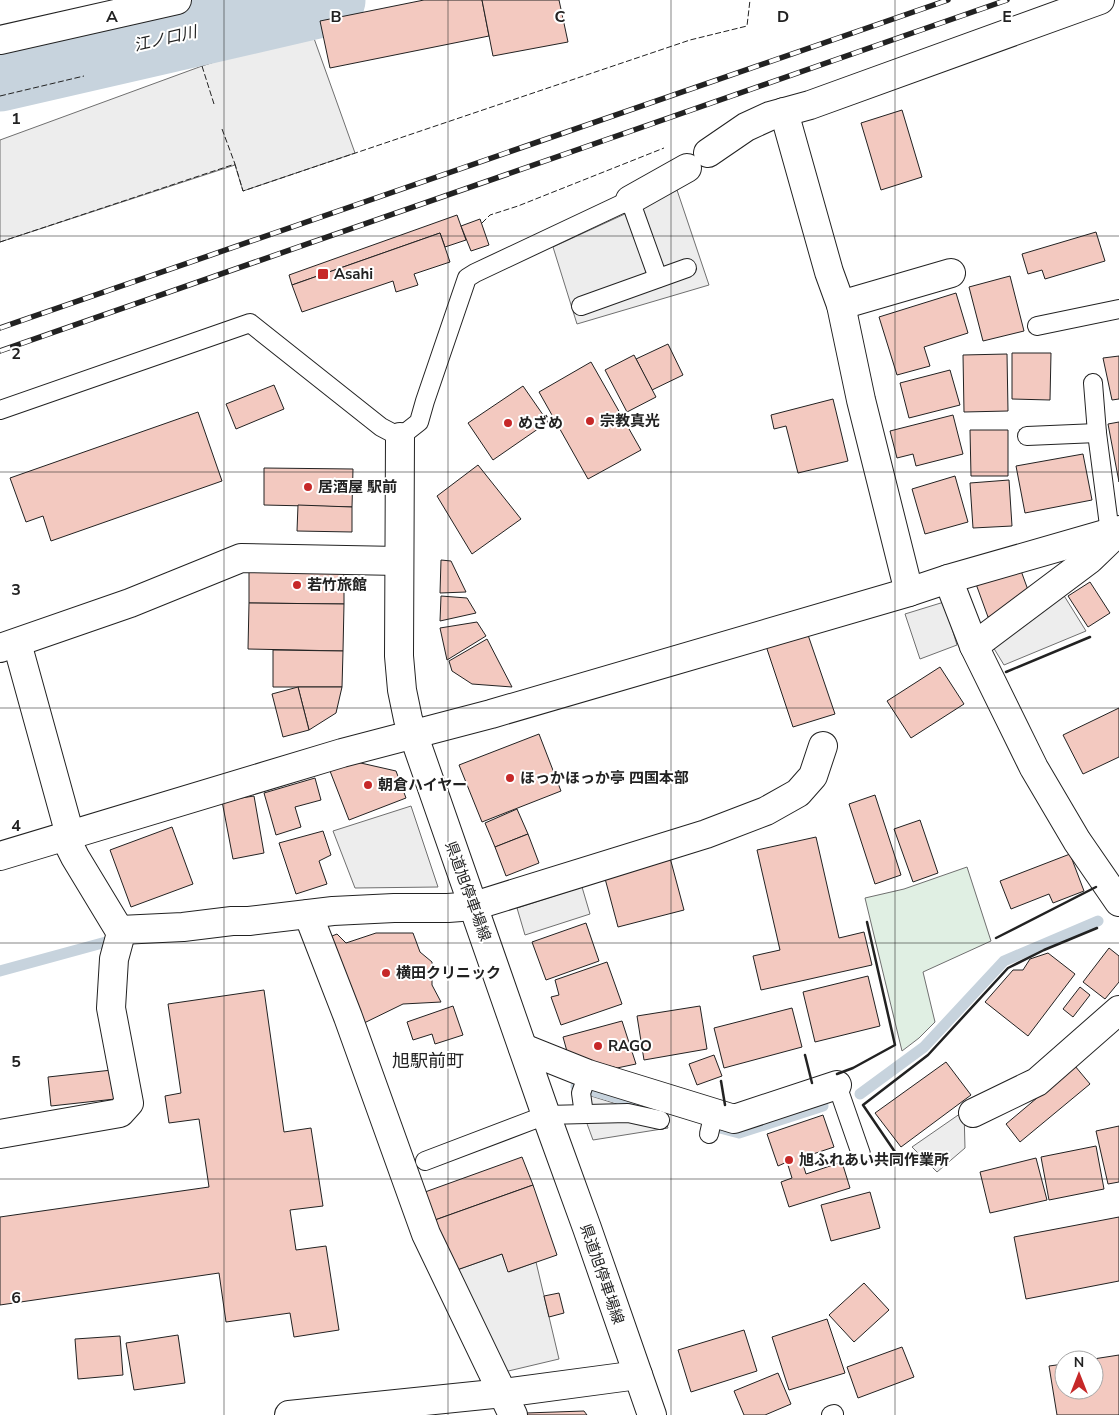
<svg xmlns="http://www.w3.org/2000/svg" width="1119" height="1415" font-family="'Nunito Sans','Noto Sans JP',sans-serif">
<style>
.green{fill:#e0efe3;stroke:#6f6f6f}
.parking{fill:#ededed;stroke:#6f6f6f}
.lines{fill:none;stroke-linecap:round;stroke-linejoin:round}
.stream{stroke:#c7d3dd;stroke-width:11}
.river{stroke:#c7d3dd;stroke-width:71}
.building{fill:#f3c9c0;stroke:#222}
.service-casing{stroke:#222;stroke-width:20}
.minor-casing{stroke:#222;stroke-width:30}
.secondary-casing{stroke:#222;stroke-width:30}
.service{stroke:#fff;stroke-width:18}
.minor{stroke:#fff;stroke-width:28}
.secondary{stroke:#fff;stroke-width:28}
.rail-casing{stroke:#222;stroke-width:5.5}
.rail{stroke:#fff;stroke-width:4;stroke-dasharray:11;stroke-linecap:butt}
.fence{stroke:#222;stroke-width:1;stroke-dasharray:6 2.5;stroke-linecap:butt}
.wall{stroke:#222;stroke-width:2.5}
.grid{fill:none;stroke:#222;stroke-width:1;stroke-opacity:0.55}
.poi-dot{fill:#c62828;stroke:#fff;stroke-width:2}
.labels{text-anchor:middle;stroke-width:4;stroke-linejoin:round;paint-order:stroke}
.poi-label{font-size:15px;font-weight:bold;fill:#222;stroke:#fff;text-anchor:start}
.street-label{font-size:15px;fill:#222;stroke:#fff}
.water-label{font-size:16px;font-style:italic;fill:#222;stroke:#fff}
.quarter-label{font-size:18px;fill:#222;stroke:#fff}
.grid-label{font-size:16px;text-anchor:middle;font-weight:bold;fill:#222;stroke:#fff;stroke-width:4;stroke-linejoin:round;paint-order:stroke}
</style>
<rect width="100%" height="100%" fill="#fff"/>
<polygon class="green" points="967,867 991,941 923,972 935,1022 919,1038 902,1051 865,898 904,889"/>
<g class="parking">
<polygon points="311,30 355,153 243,191 235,165 0,242 0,140 202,66"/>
<polygon points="677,190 709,285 577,324 553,247"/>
<polygon points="1063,594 1086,631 1004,665 987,637"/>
<polygon points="944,602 957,645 920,659 905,614"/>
<polygon points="411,806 438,887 355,888 333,831"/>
<polygon points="582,887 590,914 525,935 517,908"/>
<polygon points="575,1091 665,1119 668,1128 593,1140"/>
<polygon points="964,1111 965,1148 937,1172 912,1147"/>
<polygon points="502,1254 509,1272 536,1262 559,1359 500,1373 454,1271"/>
</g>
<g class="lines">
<g class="stream">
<polyline points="0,971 117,939"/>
<polyline points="576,1086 650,1107"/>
<polyline points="860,1094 924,1047 1004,961 1098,921"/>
<polyline points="720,1128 739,1133 823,1106"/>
</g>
<polyline class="river" points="0,76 330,0"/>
</g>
<g class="building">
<polygon points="424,0 482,0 489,36 330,68 320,21"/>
<polygon points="482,0 559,0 568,42 493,56"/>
<polygon points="902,110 922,177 881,190 861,123"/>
<polygon points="457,215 466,240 445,247 440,233 292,285 289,275"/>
<polygon points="480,219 489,245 471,251 461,226"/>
<polygon points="1096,232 1105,261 1045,279 1042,270 1028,274 1022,254"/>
<polygon points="440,233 450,262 414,274 418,285 396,292 393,281 302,312 292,285"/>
<polygon points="1010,276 1024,331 983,341 969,287"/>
<polygon points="956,293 968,333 924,347 930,366 897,375 879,317"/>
<polygon points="668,344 683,375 652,390 636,359"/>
<polygon points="1012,353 1051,353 1050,400 1012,399"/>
<polygon points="1007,354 1008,411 964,412 963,355"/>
<polygon points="634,355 656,397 627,412 605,370"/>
<polygon points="1119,356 1119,399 1112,400 1103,358"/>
<polygon points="591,362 641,450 588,479 539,392"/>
<polygon points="950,370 960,405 909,418 900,383"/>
<polygon points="274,385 284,409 236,429 226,404"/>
<polygon points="523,386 548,422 493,460 468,423"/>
<polygon points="833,399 848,461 798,473 786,426 774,429 771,415"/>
<polygon points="198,412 222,481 51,541 43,516 26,522 10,478"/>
<polygon points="953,415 963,454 916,466 913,454 897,458 890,431"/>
<polygon points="1119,422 1119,482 1108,424"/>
<polygon points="970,430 1008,430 1008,476 971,476"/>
<polygon points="1083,454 1092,500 1025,513 1016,466"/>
<polygon points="478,465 521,519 472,554 437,496"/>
<polygon points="264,468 353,469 352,507 264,505"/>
<polygon points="955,476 968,522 925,534 912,489"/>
<polygon points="1009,480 1012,526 973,528 970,483"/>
<polygon points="298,505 352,507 352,532 297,531"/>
<polygon points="441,560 451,561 466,592 440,593"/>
<polygon points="249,565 344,567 344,604 249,603"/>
<polygon points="1020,568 1032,601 988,617 976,584"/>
<polygon points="1090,582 1110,613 1088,627 1068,596"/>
<polygon points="441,596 467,598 476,613 440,621"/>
<polygon points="249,603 344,604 343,651 248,649"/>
<polygon points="477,622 486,636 447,660 440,628"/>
<polygon points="806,629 835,714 793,727 765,643"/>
<polygon points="487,639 512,687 472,684 452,671 449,661"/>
<polygon points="273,650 343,651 342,687 273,687"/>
<polygon points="940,667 964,704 911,738 887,701"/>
<polygon points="298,687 342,687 336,713 309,730"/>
<polygon points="298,687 309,730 283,737 272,694"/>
<polygon points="1119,708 1119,757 1083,774 1063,735"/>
<polygon points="539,734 561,791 482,822 459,765"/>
<polygon points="352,761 396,771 406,798 349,820 330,771"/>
<polygon points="315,778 321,800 295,807 301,827 276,835 264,793"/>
<polygon points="875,795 901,875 875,884 849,804"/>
<polygon points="254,796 264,853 233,859 222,801"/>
<polygon points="517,809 528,834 495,847 485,823"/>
<polygon points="920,820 938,873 913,882 894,829"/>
<polygon points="172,827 193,884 131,907 110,850"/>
<polygon points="323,831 331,855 319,861 327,884 296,894 279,843"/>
<polygon points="528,834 539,863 506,876 495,847"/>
<polygon points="816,837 839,938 864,932 872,965 761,990 753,956 780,950 757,850"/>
<polygon points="669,854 684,910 618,927 603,871"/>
<polygon points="1070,854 1084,891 1053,903 1049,894 1011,909 1000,881"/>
<polygon points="586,923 599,961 546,980 532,942"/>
<polygon points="376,933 413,933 420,952 432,962 432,985 441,1002 403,1004 360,1025 327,938 337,934 346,943"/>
<polygon points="1109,948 1119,956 1119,982 1105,999 1083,982"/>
<polygon points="1048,953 1075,974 1028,1036 985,1002 1013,970 1023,970 1030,959"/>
<polygon points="607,962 622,1004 561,1025 551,997 559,995 555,980"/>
<polygon points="868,976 880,1026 815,1042 803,992"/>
<polygon points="1080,987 1090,995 1073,1017 1063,1009"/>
<polygon points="264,990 284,1132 311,1128 323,1206 290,1210 296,1250 326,1246 339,1330 294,1337 290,1313 226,1322 219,1273 0,1305 0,1217 209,1187 199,1119 169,1123 165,1096 181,1093 168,1004"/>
<polygon points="453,1006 463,1035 435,1044 432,1034 413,1040 407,1022"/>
<polygon points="700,1006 707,1049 644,1060 637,1016"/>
<polygon points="792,1008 802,1047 724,1068 714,1028"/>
<polygon points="622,1021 636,1064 617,1068 568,1055 563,1037"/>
<polygon points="714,1055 722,1076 697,1085 689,1064"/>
<polygon points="946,1062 971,1095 901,1147 875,1113"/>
<polygon points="1075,1066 1090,1084 1020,1142 1006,1124"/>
<polygon points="112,1070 115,1099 51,1106 48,1077"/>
<polygon points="823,1115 834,1147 801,1158 806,1174 842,1162 850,1188 789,1207 781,1182 792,1178 787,1162 778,1166 767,1134"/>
<polygon points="1119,1126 1119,1182 1108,1184 1096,1131"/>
<polygon points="1096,1146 1104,1189 1049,1200 1041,1157"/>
<polygon points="522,1157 533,1185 435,1220 425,1192"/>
<polygon points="1036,1158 1047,1200 990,1213 980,1172"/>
<polygon points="533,1185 557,1255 508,1272 502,1254 454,1271 435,1220"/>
<polygon points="870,1192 880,1228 831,1241 821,1205"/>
<polygon points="1119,1217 1119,1281 1026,1299 1014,1237"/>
<polygon points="864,1283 889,1310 854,1342 829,1315"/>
<polygon points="559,1293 564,1313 549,1317 544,1296"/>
<polygon points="827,1319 845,1373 789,1390 772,1337"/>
<polygon points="744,1330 757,1371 691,1392 678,1350"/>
<polygon points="178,1335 185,1383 134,1390 126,1343"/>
<polygon points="120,1336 123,1375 78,1379 75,1339"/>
<polygon points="902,1347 914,1377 858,1398 847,1367"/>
<polygon points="1119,1355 1119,1415 1057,1415 1049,1366 1064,1364 1064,1390 1094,1390 1094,1360 1087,1360"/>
<polygon points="778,1373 791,1404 765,1415 744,1415 734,1391"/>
<polygon points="584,1411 587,1415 527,1415 526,1413"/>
</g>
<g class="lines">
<g class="service-casing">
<g id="service">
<polyline points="581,306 687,268"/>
<polyline points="1037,326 1119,309"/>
<polyline points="1093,383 1097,433 1110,533"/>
<polyline points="0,410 250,323 381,427 400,437 419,422 425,401 467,278 475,273 630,200 658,278"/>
<polyline points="1027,436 1097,433"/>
<polyline points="837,1085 861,1154"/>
<polyline points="584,1114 581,1093 588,1074"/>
<polyline points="709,1134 714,1112"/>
<polyline points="425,1161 546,1115 628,1113 660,1120"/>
<polyline points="831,1415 834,1414"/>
</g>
</g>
<g class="minor-casing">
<g id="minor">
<polyline points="0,40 177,0"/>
<polyline points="784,112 829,272 841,305 861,400 909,592"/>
<polyline points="708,153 746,127 770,116 810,105 1100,0"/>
<polyline points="630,200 687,168"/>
<polyline points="841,305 951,273"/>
<polyline points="948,579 974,646 1034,768 1077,841 1119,902"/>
<polyline points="17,643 70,835"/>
<polyline points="974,646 1090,559 1118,532"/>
<polyline points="0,648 130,603 241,558 399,561"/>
<polyline points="0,856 342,753 491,714 909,592 948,579 1119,530"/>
<polyline points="308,914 348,1017 426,1234 513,1415"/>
<polyline points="120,930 183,927 232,921 249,921 333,911 394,908 448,908 474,906 706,834 766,811 798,793 813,776 823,746"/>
<polyline points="523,1048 588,1074 734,1119 837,1085"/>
<polyline points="973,1113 1037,1082 1119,1010"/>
<polyline points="0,1134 120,1113 129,1103 111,1008 114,959 121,933 75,857 65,837"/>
<polyline points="289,1415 503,1393 638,1375"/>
</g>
</g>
<g class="secondary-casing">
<polyline id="secondary" points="400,437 399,656 402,690 408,719 546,1115 587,1228 652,1415"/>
</g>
<use href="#service" class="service"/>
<use href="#minor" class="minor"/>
<use href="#secondary" class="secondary"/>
<g class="rail-casing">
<g id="rail">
<polyline points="0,328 948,0"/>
<polyline points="0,351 1007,0"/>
</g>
</g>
<use href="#rail" class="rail"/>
<g class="fence">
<polyline points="202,66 214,104"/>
<polyline points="0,96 84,76"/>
<polyline points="222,129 235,164"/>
<polyline points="482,223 490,215 518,206 664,148"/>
<polyline points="0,242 235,164 243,191 690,40 747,26 750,0"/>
</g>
<g class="wall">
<polyline points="1006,672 1090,637"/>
<polyline points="996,938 1096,887"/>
<polyline points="805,1055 812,1083"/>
<polyline points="837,1074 853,1068 895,1045 867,922"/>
<polyline points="721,1081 725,1105"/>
<polyline points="895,1152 863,1105 928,1055 1008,968 1044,950 1097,928"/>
</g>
</g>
<path class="grid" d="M224 0V1415M448 0V1415M671 0V1415M895 0V1415M0 236H1119M0 472H1119M0 708H1119M0 943H1119M0 1179H1119"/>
<g class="poi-dot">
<rect x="317" y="268" width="12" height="12" rx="2.5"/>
<circle cx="590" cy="421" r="5"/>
<circle cx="508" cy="423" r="5"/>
<circle cx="308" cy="487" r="5"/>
<circle cx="297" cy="585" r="5"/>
<circle cx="510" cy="778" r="5"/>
<circle cx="368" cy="785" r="5"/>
<circle cx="386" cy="973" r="5"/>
<circle cx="598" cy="1046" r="5"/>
<circle cx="789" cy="1160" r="5"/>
</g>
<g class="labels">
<g class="poi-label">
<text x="334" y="279">Asahi</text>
<text x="600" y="426">宗教真光</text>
<text x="518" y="428">めざめ</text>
<text x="318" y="492">居酒屋 駅前</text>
<text x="307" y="590">若竹旅館</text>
<text x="520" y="783">ほっかほっか亭 四国本部</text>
<text x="378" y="790">朝倉ハイヤー</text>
<text x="396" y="978">横田クリニック</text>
<text x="608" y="1051">RAGO</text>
<text x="799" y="1165">旭ふれあい共同作業所</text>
</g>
<g class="street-label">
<text transform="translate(468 891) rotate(70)" y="5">県道旭停車場線</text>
<text transform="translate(602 1274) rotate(71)" y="5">県道旭停車場線</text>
</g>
<g class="water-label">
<text transform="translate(165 38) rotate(-13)" y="6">江ノ口川</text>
</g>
<g class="quarter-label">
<text x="428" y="1067">旭駅前町</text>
</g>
</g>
<g class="grid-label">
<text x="112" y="22">A</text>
<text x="336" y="22">B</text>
<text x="560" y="22">C</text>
<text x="783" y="22">D</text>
<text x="1007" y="22">E</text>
<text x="16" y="124">1</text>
<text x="16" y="359">2</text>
<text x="16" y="595">3</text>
<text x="16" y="831">4</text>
<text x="16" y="1067">5</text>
<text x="16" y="1303">6</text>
</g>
<g transform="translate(1079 1375)"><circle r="24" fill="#ffffff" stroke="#a7a7a7"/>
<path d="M0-4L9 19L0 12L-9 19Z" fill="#c62828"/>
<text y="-8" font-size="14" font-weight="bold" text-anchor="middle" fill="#222222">N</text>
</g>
</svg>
